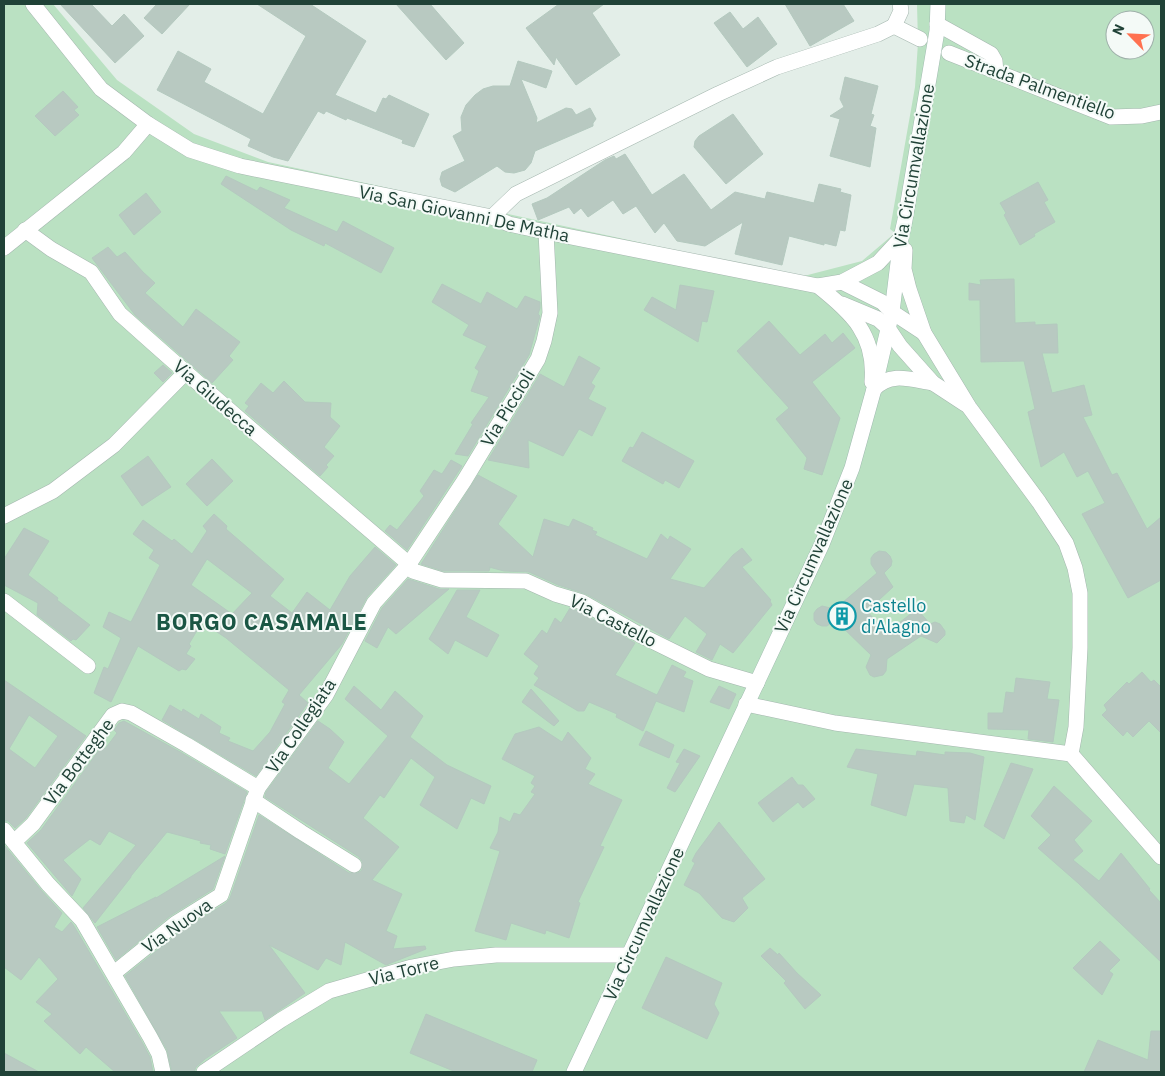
<svg xmlns="http://www.w3.org/2000/svg" width="1165" height="1076" font-family="'IBM Plex Sans',sans-serif">
<style>
.green{fill:#bae1c2;fill-rule:evenodd}
.building{fill:#b8c9c1;stroke:#b4c9bf;fill-rule:evenodd}
.lines{fill:none;stroke-linecap:round;stroke-linejoin:round}
.minor-casing{stroke:#a5b7af;stroke-width:16}
.tertiary-casing{stroke:#a5b7af;stroke-width:16}
.secondary-casing{stroke:#a0bbb0;stroke-width:16}
.minor{stroke:#fff;stroke-width:15}
.tertiary{stroke:#fff;stroke-width:15}
.secondary{stroke:#fff;stroke-width:15}
.labels{text-anchor:middle;stroke-width:4;stroke-linejoin:round;paint-order:stroke}
.street-label{font-size:18px;fill:#204237;stroke:#f4faf7}
.culture-label{font-size:18px;fill:#0d838f;stroke:#f4faf7;text-anchor:start}
.district-label{font-size:22px;font-weight:bold;letter-spacing:1px;fill:#1a5644;stroke:#f4faf7}
</style>
<rect width="100%" height="100%" fill="#e3eee8"/>
<path class="green" d="M4 4H53L117 80 194 134 268 162 800 277 862 261 895 233 890 229 915 87 918 43 917 4H1161V1072H4ZM1115 20H1145V50H1115Z"/>
<g class="building">
<polygon points="60,4 91,4 112,26 124,14 144,36 115,63"/>
<polygon points="157,4 190,4 162,34 144,18"/>
<polygon points="257,4 310,4 366,41 335,95 376,113 383,98 386,99 389,95 429,114 414,147 402,143 403,140 347,118 346,120 326,111 324,114 318,111 288,161 273,157 248,146 251,139 157,90 178,51 211,69 204,82 263,114 306,36"/>
<polygon points="396,4 430,4 464,43 446,60"/>
<polygon points="559,4 604,4 592,13 620,55 576,85 556,57 554,65 526,28"/>
<polygon points="785,4 843,4 854,21 810,46"/>
<polygon points="730,12 743,29 758,17 777,44 747,67 714,23"/>
<polygon points="518,61 552,71 546,88 521,79 537,118 536,123 566,108 572,109 576,115 590,108 596,119 593,123 593,126 535,151 531,163 525,170 514,173 505,172 497,166 455,192 442,186 440,179 442,172 465,161 453,136 462,131 461,117 466,105 475,95 483,89 493,86 510,86"/>
<polygon points="845,77 878,86 871,114 874,115 870,126 876,128 870,167 830,156 840,119 830,116 844,107 840,99"/>
<polygon points="63,91 78,107 74,110 79,115 55,136 35,116"/>
<polygon points="733,114 763,154 726,184 694,147 695,141 699,136"/>
<polygon points="625,154 652,195 684,174 711,210 735,192 765,199 767,192 814,203 819,184 841,189 840,192 851,195 845,231 840,230 836,246 824,243 824,245 789,236 782,265 735,254 743,222 705,246 677,241 664,223 655,233 636,206 623,214 613,200 588,217 581,208 574,214 569,207 538,220 532,204 547,198 605,160 614,156 616,159"/>
<polygon points="226,176 257,191 260,187 290,200 284,208 337,232 343,221 394,248 381,273 325,243 324,246 291,230 221,184"/>
<polygon points="1038,182 1048,200 1044,202 1055,222 1034,234 1035,236 1020,245 1004,215 1006,213 1000,203"/>
<polygon points="146,193 161,212 134,235 119,215"/>
<polygon points="108,247 117,257 125,252 143,272 155,283 145,293 183,327 196,309 240,342 229,356 233,360 212,383 135,315 92,258"/>
<polygon points="1014,279 1015,323 1035,322 1035,325 1057,324 1058,353 1042,353 1052,393 1084,385 1092,415 1083,417 1112,475 1117,473 1147,529 1161,517 1161,580 1128,598 1082,514 1105,503 1088,471 1077,477 1064,452 1041,467 1028,412 1035,409 1024,361 981,362 980,300 969,300 969,283 981,285 980,280"/>
<polygon points="442,284 481,304 487,292 517,309 525,296 540,302 540,308 538,314 540,316 529,355 468,456 455,454 473,424 471,423 489,397 471,391 479,371 475,368 487,346 463,335 469,325 432,302"/>
<polygon points="680,285 714,291 707,322 702,321 698,342 644,310 652,297 676,310"/>
<polygon points="769,321 800,355 825,334 832,343 843,333 855,348 812,382 840,418 822,475 804,469 807,458 776,419 789,408 737,351"/>
<polygon points="579,356 600,368 591,383 595,386 588,399 606,408 592,436 579,429 563,456 528,440 529,468 488,460 540,374 564,387"/>
<polygon points="163,365 172,373 163,382 154,373"/>
<polygon points="284,381 305,402 331,403 330,417 340,426 324,447 334,456 326,465 328,467 320,476 245,411 249,406 245,403 261,383 273,393"/>
<polygon points="642,432 694,461 679,488 665,480 663,484 622,461 630,447 633,448"/>
<polygon points="148,456 171,487 142,506 121,476"/>
<polygon points="212,459 233,481 207,506 186,484"/>
<polygon points="451,460 462,466 407,550 385,531 390,525 397,530 424,496 420,491 434,470 442,474"/>
<polygon points="478,475 517,496 498,524 533,557 544,519 569,527 573,519 593,528 592,530 597,532 595,535 647,559 661,534 668,540 670,536 691,549 670,579 704,588 733,555 742,548 752,560 742,567 771,600 770,601 772,605 733,653 720,644 712,660 696,652 707,634 685,616 669,639 586,594 558,585 529,572 504,571 489,567 490,568 489,571 443,571 421,564"/>
<path d="M214 514 227 526 226 529 284 579 270 596 292 613 307 592 330 610 350 576 375 547 396 565 367 597 342 644 299 695 308 703 256 776 162 720 170 705 182 712 183 709 199 719 201 714 221 727 219 733 230 738 228 741 253 751 270 732 285 704 282 702 289 690 226 638 202 622 189 644 191 646 186 654 195 659 186 670 182 669 179 671 138 646 111 702 94 693 104 667 108 669 121 638 103 627 109 612 131 622 160 565 149 558 154 550 133 534 143 520 172 541 174 539 192 554 207 531 203 526ZM207 559 252 593 232 614 191 585Z"/>
<polygon points="24,528 49,541 28,575 58,598 57,600 90,625 76,640 73,639 71,641 37,615 38,603 4,585 4,559"/>
<polygon points="879,551 886,552 890,556 892,561 891,566 884,573 893,587 867,611 886,633 917,609 930,624 935,622 940,624 945,631 945,635 937,643 921,636 887,659 886,671 883,675 874,677 870,675 866,667 871,655 835,620 827,626 822,626 817,624 814,620 814,613 817,609 822,606 835,609 877,573 871,564 871,558 874,554"/>
<polygon points="408,579 439,589 449,589 396,634 388,627 377,648 365,641 382,608"/>
<polygon points="457,590 480,590 466,617 499,635 487,657 455,640 448,654 429,639"/>
<polygon points="570,608 578,611 635,643 615,675 657,695 672,665 686,672 683,677 693,681 684,712 656,701 643,731 616,717 617,714 589,702 584,711 578,711 534,685 539,678 534,674 539,666 524,654 542,630 547,634 555,618 561,623"/>
<polygon points="1142,672 1151,682 1154,680 1161,687 1161,733 1149,721 1133,737 1127,731 1123,736 1102,715 1107,710 1104,705 1127,682 1129,684"/>
<polygon points="1016,678 1050,682 1047,699 1059,700 1053,742 1028,739 1029,730 988,729 988,713 1003,713 1006,692 1014,693"/>
<path d="M4 680 86 736 26 818 15 828 8 821H4ZM29 715 58 736 35 768 9 749Z"/>
<polygon points="354,686 381,710 395,691 423,716 410,737 447,765 491,786 484,804 471,798 457,829 420,805 435,777 411,758 384,798 380,795 363,818 399,847 372,880 402,894 386,931 397,936 393,949 425,946 426,949 386,965 345,942 341,965 326,958 318,970 269,945 305,993 265,1020 262,1011 219,1011 237,1038 205,1059 196,1067 194,1072 172,1072 167,1050 125,976 181,931 226,903 230,898 259,815 349,873 358,873 362,870 362,861 359,857 265,797 266,792 318,721 330,729 344,742 328,768 349,784 388,736 345,699"/>
<polygon points="719,686 736,694 729,709 710,702"/>
<polygon points="531,689 559,721 554,726 522,702"/>
<polygon points="124,721 182,753 247,792 225,854 210,849 211,845 200,843 201,841 167,832 131,876 131,877 95,923 83,908 136,845 109,831 100,845 90,839 63,860 81,879 72,896 27,843 41,830 102,746 105,749 117,733 114,730 119,723"/>
<polygon points="539,727 562,742 568,732 591,758 585,769 595,774 588,784 622,800 600,846 604,847 578,902 580,903 569,938 546,930 545,934 511,923 506,940 475,931 500,851 490,848 498,832 500,817 510,822 514,813 520,815 535,794 531,792 535,786 531,783 535,776 502,759 515,734"/>
<polygon points="646,731 674,745 669,758 639,745"/>
<polygon points="684,749 700,756 675,792 667,788 680,763 676,762"/>
<polygon points="856,749 916,756 917,751 945,755 945,752 970,753 984,757 975,820 966,815 964,823 950,821 948,788 914,784 906,816 871,805 878,774 847,767"/>
<polygon points="1011,763 1033,769 1004,839 984,826"/>
<polygon points="792,777 798,785 803,785 815,799 803,808 798,802 773,822 758,803"/>
<polygon points="1054,786 1092,821 1074,840 1083,851 1073,860 1099,881 1121,853 1150,889 1149,890 1161,903 1161,962 1078,883 1038,848 1051,835 1031,816"/>
<polygon points="719,822 765,879 742,898 748,908 734,922 722,918 699,893 684,885 695,863 692,861 696,853"/>
<polygon points="4,845 41,890 62,913 54,927 62,932 71,922 74,926 142,1042 150,1057 153,1072 115,1072 86,1047 80,1054 44,1021 52,1014 36,1002 58,979 39,957 21,980 4,967"/>
<polygon points="225,856 213,889 170,916 116,960 97,927 156,897 156,898"/>
<polygon points="1100,941 1120,960 1109,971 1113,974 1102,995 1073,968"/>
<polygon points="770,948 778,955 779,953 797,973 821,995 805,1009 784,983 786,981 761,956"/>
<polygon points="666,957 722,983 714,1004 719,1013 707,1039 642,1008"/>
<polygon points="426,1014 537,1060 532,1072 456,1072 410,1053"/>
<polygon points="1151,1031 1161,1031 1161,1072 1084,1072 1098,1040 1148,1060"/>
<polygon points="4,1053 39,1072 4,1072"/>
</g>
<g class="lines">
<g class="minor-casing">
<g id="minor">
<path d="M33 4 101 89 148 124 190 150 240 166 492 217 509 224 546 232 818 286C852 313 876 335 872 382"/>
<polyline points="937,24 991,54 995,61 996,72"/>
<polyline points="894,26 920,39"/>
<polyline points="894,26 901,11 900,4"/>
<polyline points="949,53 1111,117 1142,116 1161,112"/>
<polyline points="492,217 516,194 718,94 777,67 878,34 894,26"/>
<path d="M25 230 51 249 91 272 120 314 128 321C220 404 315 483 409 564L413 571 442 580 526 581 555 594 582 602 640 635 709 669 757 683"/>
<polyline points="4,248 124,152 148,124"/>
<polyline points="905,250 904,269 909,289 924,333 969,407 1039,502 1066,543 1075,568 1080,593 1080,648 1076,727 1071,754"/>
<polyline points="842,282 882,302 892,312 924,333"/>
<polyline points="818,286 842,282 878,263 901,238"/>
<polyline points="842,304 878,319 888,328 900,346 933,383 965,404"/>
<path d="M874 389C891 371 912 380 933 383"/>
<polyline points="4,516 53,491 114,445 185,373"/>
<polyline points="4,601 88,666"/>
<polyline points="253,800 301,832 354,865"/>
<polyline points="4,830 48,884 82,920 150,1037 159,1054 163,1072"/>
<polyline points="14,842 33,824 113,715 122,711 131,713 187,745 258,788"/>
<polyline points="114,973 176,923 221,895 258,788 326,695 374,603 409,564 464,481 538,359 544,341 550,313 546,232"/>
<polyline points="204,1072 281,1020 329,991 412,967 454,959 496,955 629,955"/>
</g>
</g>
<g class="tertiary-casing">
<polyline id="tertiary" points="746,704 835,723 1071,754 1161,857"/>
</g>
<g class="secondary-casing">
<polyline id="secondary" points="574,1072 822,544 852,468 874,389 892,312 901,238 905,220 937,31 938,4"/>
</g>
<use href="#minor" class="minor"/>
<use href="#tertiary" class="tertiary"/>
<use href="#secondary" class="secondary"/>
</g>
<defs>
<g id="building-ring" transform="scale(1.4375)"><circle r="9.5" fill="#f4faf7" stroke="#0f9aa8" stroke-width="1.5"/><path d="M-4-6H4V6H1V3H-1V6H-4ZM-2.5-4.3h1.7v1.8h-1.7ZM.8-4.3h1.7v1.8H.8ZM-2.5-1h1.7V.8h-1.7ZM.8-1h1.7V.8H.8Z" fill="#0f9aa8"/></g>
</defs>
<g fill-rule="evenodd">
<use href="#building-ring" x="842" y="616"/>
</g>
<g class="labels">
<g class="street-label">
<text transform="translate(1040 87) rotate(20)" y="6">Strada Palmentiello</text>
<text transform="translate(914 166) rotate(-80)" y="6">Via Circumvallazione</text>
<text transform="translate(464 214) rotate(12)" y="6">Via San Giovanni De Matha</text>
<text transform="translate(215 398) rotate(41)" y="6">Via Giudecca</text>
<text transform="translate(508 408) rotate(-59)" y="6">Via Piccioli</text>
<text transform="translate(814 556) rotate(-66)" y="6">Via Circumvallazione</text>
<text transform="translate(613 621) rotate(27)" y="6">Via Castello</text>
<text transform="translate(301 726) rotate(-56)" y="6">Via Collegiata</text>
<text transform="translate(79 762) rotate(-53)" y="6">Via Botteghe</text>
<text transform="translate(644 924) rotate(-65)" y="6">Via Circumvallazione</text>
<text transform="translate(177 926) rotate(-35)" y="6">Via Nuova</text>
<text transform="translate(404 971) rotate(-14)" y="6">Via Torre</text>
</g>
<g class="culture-label">
<text x="861" y="612">Castello<tspan x="861" dy="21">d'Alagno</tspan></text>
</g>
<g class="district-label">
<text x="262" y="630">BORGO CASAMALE</text>
</g>
</g>
<rect width="1165" height="1076" fill="none" stroke="#204237" stroke-width="10"/>
<g transform="translate(1130 35) rotate(294)"><circle r="24" fill="#f4faf7" stroke="#9fb0aa"/>
<path d="M0-4L9 19L0 12L-9 19Z" fill="#ff7150"/>
<text y="-8" font-size="14" font-weight="bold" text-anchor="middle" fill="#204237">N</text>
</g>
</svg>
